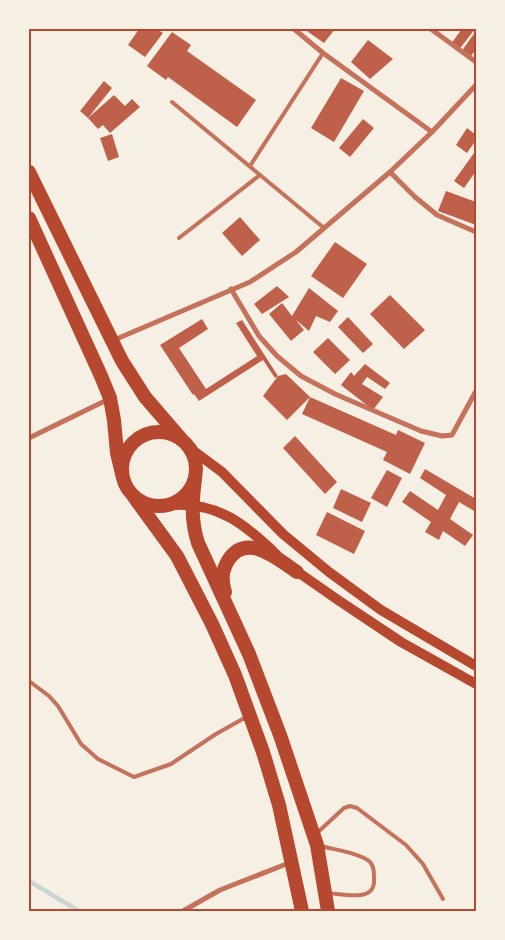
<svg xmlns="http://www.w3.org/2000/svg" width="505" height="940" font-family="'Work Sans',sans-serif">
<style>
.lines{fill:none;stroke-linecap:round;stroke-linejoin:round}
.stream{stroke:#c9d6d2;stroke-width:4.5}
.building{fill:#bf614a}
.service{stroke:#c5725c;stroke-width:4}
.minor{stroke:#c5725c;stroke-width:5}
.secondary{stroke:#b5482f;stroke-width:10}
.trunk{stroke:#b5482f;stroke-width:14}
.neatline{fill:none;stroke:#b5482f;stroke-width:2}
</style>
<rect width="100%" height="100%" fill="#f6efe4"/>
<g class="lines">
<polyline class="stream" points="29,881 79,911"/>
</g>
<g class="building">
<polygon points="139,29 157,29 163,33 145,57 128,45"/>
<polygon points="304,29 335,29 324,43"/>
<polygon points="462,29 475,29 458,51 450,45"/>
<polygon points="476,31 476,49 469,59 461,52"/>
<polygon points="172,32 191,45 187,51 256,100 237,127 168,77 166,80 147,66"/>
<polygon points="368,40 393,59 370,79 351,62"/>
<polygon points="341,78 364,91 334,142 311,128"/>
<polygon points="104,81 112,88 88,118 80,111"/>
<polygon points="114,95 125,106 132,99 140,107 110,133 103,125 98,129 88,118"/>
<polygon points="363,119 374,128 350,157 339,148"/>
<polygon points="467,128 476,135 476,140 467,153 456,145"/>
<polygon points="112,134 119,157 108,161 100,138"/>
<polygon points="474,153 476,154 476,171 464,188 454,181"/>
<polygon points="446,191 476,202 476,225 438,211"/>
<polygon points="240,217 260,240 242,256 222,233"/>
<polygon points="335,242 367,264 343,298 311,276"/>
<polygon points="277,286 289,297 262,314 254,304"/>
<polygon points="309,288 338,311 330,322 316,316 309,331 296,320 304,330 291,341 269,314 282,303 292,316"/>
<polygon points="390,295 425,330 404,349 370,314"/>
<polygon points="348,317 373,344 363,353 338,327"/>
<polygon points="202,319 208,329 179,348 206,389 257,356 236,323 242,320 278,376 286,374 310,397 396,435 398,430 425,443 410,474 383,460 387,452 302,414 310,397 287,420 263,396 278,376 275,378 263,360 199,401 194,394 193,395 160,345"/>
<polygon points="328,338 350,360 335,374 313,352"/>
<polygon points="365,364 390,383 385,389 367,377 362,384 383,397 373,410 341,385 351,372 354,376"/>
<polygon points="295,436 337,482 325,494 283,448"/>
<polygon points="425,469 476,499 476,512 459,502 450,519 473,535 465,546 443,531 439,540 425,532 431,522 402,502 410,491 438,510 446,495 420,478"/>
<polygon points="387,470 402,478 387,507 371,498"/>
<polygon points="341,489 371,503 362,522 333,508"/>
<polygon points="327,512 365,531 354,554 316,535"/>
</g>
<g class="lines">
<g class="service">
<polyline points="172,102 324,228"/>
<polyline points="250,166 323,53"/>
<polyline points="179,238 260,175"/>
<polyline points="29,681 49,696 58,706 81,744 98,759 134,777 171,764 216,734 248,716"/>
<polyline points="317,833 344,808 350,806 357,808 406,845 423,864 443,899"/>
<path d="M321 846C335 850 356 852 369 861 374 865 374 872 374 879 376 903 343 894 327 893"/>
</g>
<g class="minor">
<polyline points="294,29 323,53 432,132"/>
<polyline points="431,29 476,62"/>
<polyline points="390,172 415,197 437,215 476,232"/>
<polyline points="231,289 259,336 277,356 301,376 335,394 421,431 442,436 452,435 476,391"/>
<polyline points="114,340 250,282 296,252 390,172 432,132 476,85"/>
<polyline points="29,438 109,399"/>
<polyline points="183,911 220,890 289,863"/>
</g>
<g class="secondary">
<polyline points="191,449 222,472 283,534 329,572 381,610 476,666"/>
<path d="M171 505C218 502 245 524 277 555"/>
<polyline points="292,568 338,600 401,642 476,684"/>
</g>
<g class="trunk">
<polyline points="29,172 122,361 145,397 182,440"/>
<polyline points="29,218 101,376 110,398 114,420 117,453 122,474"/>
<circle cx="159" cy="469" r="37"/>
<path d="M195 479C192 502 191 521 198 543L249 654 280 735 317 845 328 911"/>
<polyline points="134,497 177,556 212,624 235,675 263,752 279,805 302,911"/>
<path d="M225 592C221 579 222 570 229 559 248 532 279 560 297 572"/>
</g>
</g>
<rect width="505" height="940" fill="none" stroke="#f6efe4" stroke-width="60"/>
<rect x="30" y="30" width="445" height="880" class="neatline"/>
</svg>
